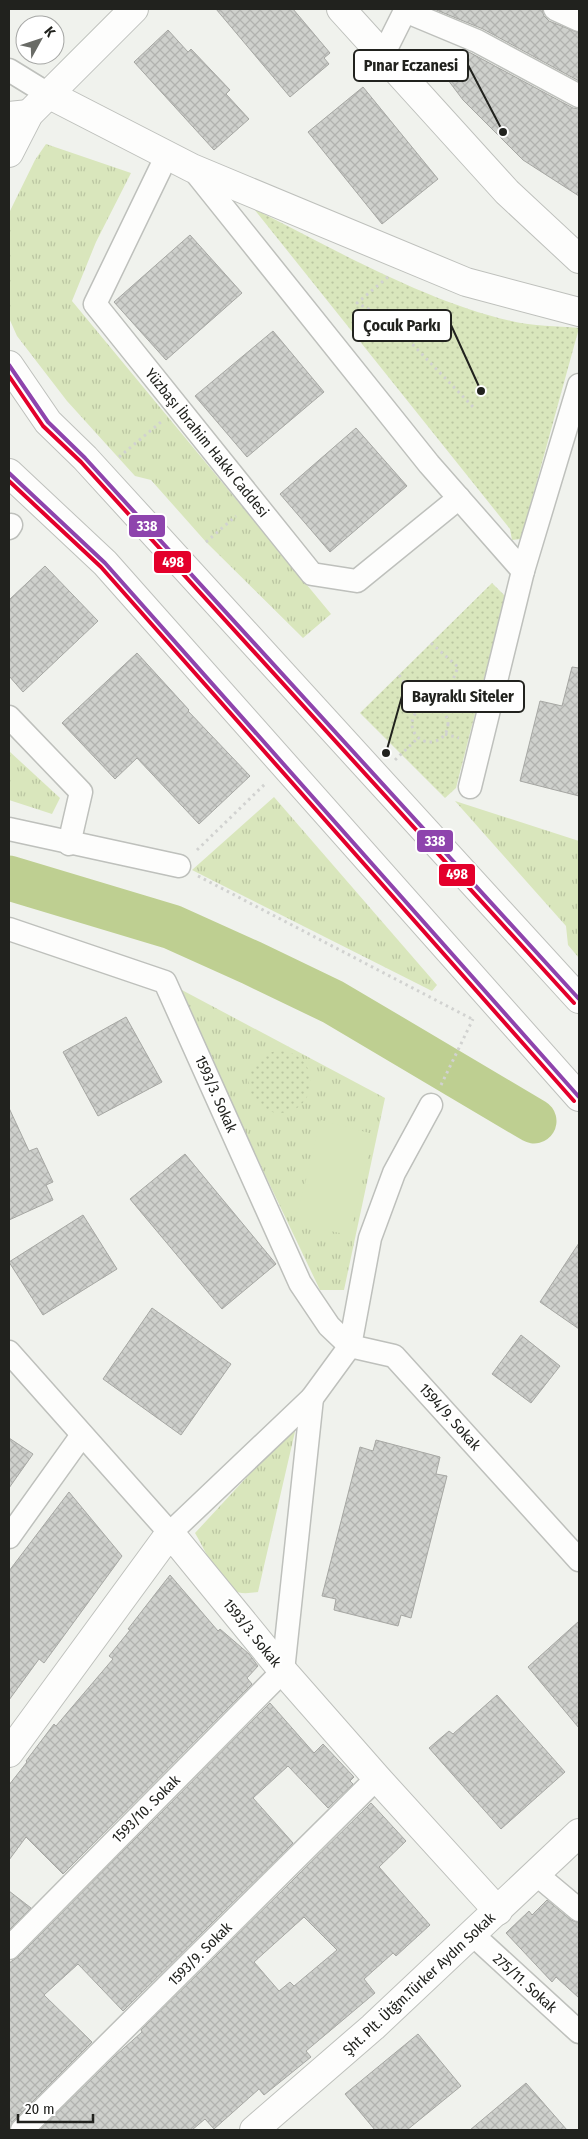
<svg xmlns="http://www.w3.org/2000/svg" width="588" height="2139" font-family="'Fira Sans Condensed',sans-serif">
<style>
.grass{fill:url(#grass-tufts)}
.park{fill:url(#park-dots)}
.pitch{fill:#d9e6bc}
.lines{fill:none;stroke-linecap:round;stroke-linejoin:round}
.river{stroke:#becf91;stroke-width:45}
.building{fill:url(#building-cross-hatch);stroke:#a6a7a3;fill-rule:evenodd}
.minor-casing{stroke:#bec0bc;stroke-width:25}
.tertiary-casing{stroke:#bec0bc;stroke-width:30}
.secondary-casing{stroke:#bec0bc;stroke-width:30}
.path{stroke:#d1d2d0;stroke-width:3;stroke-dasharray:2.5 4;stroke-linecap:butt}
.minor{stroke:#fdfdfc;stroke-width:22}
.tertiary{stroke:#fdfdfc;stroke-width:28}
.secondary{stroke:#fdfdfc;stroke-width:28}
.bus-1-casing{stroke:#fff;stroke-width:8}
.bus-2-casing{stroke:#fff;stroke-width:8}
.bus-1{stroke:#8e44ad;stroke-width:4}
.bus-2{stroke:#e4002b;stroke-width:4}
.labels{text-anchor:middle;stroke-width:4.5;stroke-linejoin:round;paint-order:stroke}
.street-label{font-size:15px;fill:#21221e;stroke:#fff}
.leader{fill:none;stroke:#21221e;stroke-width:2}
.callout-dot{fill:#21221e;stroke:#fff;stroke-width:2}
.callout{fill:#fff;stroke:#21221e;stroke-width:2}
.callout-label{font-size:16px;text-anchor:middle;font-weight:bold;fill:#21221e}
.line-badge{stroke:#fff;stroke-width:2}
.badge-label{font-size:14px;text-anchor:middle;font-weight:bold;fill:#fff}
</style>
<defs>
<pattern id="grass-tufts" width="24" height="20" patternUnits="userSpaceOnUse" patternTransform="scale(1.25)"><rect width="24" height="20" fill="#d9e6bc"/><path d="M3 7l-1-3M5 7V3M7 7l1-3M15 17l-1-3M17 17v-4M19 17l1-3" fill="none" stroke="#bac5a1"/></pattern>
<pattern id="park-dots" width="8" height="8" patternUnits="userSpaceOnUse" patternTransform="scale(1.25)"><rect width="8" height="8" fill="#d9e6bc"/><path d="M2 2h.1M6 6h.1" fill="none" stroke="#bac5a1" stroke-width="1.8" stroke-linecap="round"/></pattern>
<pattern id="building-cross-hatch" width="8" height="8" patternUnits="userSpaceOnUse" patternTransform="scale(1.25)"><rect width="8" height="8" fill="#ced0cc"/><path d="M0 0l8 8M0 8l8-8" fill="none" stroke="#b1b2af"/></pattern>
</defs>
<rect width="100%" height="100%" fill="#f0f2ed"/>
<g class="grass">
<polygon points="46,144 131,173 96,242 72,301 331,614 303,638 206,542 151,480 135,476 67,401 17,336 9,318 9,213 35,160"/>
<polygon points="9,751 60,798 52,814 9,800"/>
<polygon points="274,797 437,985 432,991 192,870"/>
<polygon points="455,801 579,841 579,958 568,945 566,926"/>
<polygon points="180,989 385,1098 344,1290 320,1290 182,1001"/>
<path d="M297 1423 258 1592C250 1593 239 1595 231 1589 217 1578 204 1548 195 1533Z"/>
</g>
<g class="park">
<path d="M254 209C334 249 424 301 511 321 533 326 557 326 579 328L521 539 512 540 510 529Z"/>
<polygon points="492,583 505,596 456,788 445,798 360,713"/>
<circle cx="280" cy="1082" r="31"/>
</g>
<polygon class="pitch" points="321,1120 373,1134 350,1235 295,1224"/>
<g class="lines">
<polyline class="river" points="9,878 172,927 252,963 333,1002 534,1121"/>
</g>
<g class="building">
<polygon points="216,9 293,9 330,53 324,58 329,64 290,97"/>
<polygon points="434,9 542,9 544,16 549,21 579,33 579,81 483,29"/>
<polygon points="168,30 188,52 191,49 230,90 226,94 249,119 214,150 134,62"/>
<polygon points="467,51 573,108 579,109 579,196 523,160 463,100 448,80"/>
<polygon points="363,87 438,179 382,224 308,132"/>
<polygon points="190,235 242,293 166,360 114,302"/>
<polygon points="273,331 324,392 247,457 195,396"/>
<polygon points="356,428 407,486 330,552 280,494"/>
<polygon points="45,566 98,621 23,692 9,676 9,600"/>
<polygon points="137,653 189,710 188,711 250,776 199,824 137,758 115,779 62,723"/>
<polygon points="572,667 579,668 579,796 520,781 540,701 562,706"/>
<polygon points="126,1017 162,1082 98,1116 63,1052"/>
<polygon points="9,1108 29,1151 37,1148 53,1182 46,1185 53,1200 9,1220"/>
<polygon points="185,1154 276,1264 222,1309 130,1199"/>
<polygon points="83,1215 117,1269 43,1315 9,1262"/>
<polygon points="579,1243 579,1329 540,1302"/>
<polygon points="152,1308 231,1364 181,1435 103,1379"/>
<polygon points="521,1335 560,1366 531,1403 492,1374"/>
<polygon points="9,1438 33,1454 9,1488"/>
<polygon points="376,1440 440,1457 436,1474 447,1476 411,1618 401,1615 398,1626 334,1610 336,1599 322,1596 360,1447 373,1451"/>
<polygon points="69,1492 122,1556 44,1663 39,1659 9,1700 9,1571"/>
<polygon points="170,1575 218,1631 220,1629 249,1654 258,1666 247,1678 252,1684 63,1874 26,1837 9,1860 9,1785 27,1762 26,1761 54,1724 56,1726 113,1659 109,1656 130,1630 128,1629"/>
<polygon points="579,1621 579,1728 528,1667"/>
<polygon points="497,1695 565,1772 501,1829 429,1748 449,1731 453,1734"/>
<polygon points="270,1703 314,1753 323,1744 354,1777 350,1781 353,1784 328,1808 288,1766 253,1798 293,1843 123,2011 78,1964 44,1995 92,2042 13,2121 9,2130 9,1963 18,1957"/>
<path d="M371 1803 406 1841 379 1867 430 1925 396 1956 393 1953 364 1979 375 1993 306 2051 311 2057 264 2095 259 2089 214 2129 205 2119 192 2130H40L115 2056 142 2032 141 2030ZM304 1917 337 1950 294 1986 290 1982 279 1991 254 1962Z"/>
<polygon points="9,1891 31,1908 9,1930"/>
<polygon points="547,1900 571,1920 579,1923 579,1998 556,1977 552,1982 506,1933 529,1911 532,1915"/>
<polygon points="418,2034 461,2086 407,2130 375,2130 345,2094"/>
<polygon points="526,2083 567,2130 470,2130"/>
</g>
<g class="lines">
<g class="minor-casing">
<g id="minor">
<polyline points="555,9 579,20"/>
<polyline points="405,11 477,41 579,96"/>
<polyline points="383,55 406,9"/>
<polyline points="9,70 48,94"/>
<polyline points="167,155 95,304 312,574 357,581 459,498"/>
<polyline points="192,168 429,464 523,571"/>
<polyline points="9,528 11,525"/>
<polyline points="9,717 81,792 69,844"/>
<polyline points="470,787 523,571 579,385"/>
<polyline points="9,829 179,866"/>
<polyline points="9,929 165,982 300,1283 329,1326 350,1346"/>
<polyline points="350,1346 370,1238 394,1173 431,1105"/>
<polyline points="9,1352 170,1533 312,1398 283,1671 9,1948"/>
<polyline points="312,1398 350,1346 394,1356 579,1560"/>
<polyline points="9,1537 82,1435"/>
<polyline points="536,1874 579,1910"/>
<polyline points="472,1934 579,2032"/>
<polyline points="22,2130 377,1778"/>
</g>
</g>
<g class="tertiary-casing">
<g id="tertiary">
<polyline points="341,9 507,192 579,259"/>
<polyline points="48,94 192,168 466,282 579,312"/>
<polyline points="9,153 29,114 134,9"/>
<polyline points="9,1753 170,1533 283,1671 377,1778 498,1911"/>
</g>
</g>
<g class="secondary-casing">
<g id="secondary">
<polyline points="9,116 29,114"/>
<polyline points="9,365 48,422 85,458 579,999"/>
<polyline points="9,473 105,563 579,1097"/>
<polyline points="254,2130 373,2027 579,1833"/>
</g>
</g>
<g class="path">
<polyline points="388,277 357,303 389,320 475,409"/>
<polyline points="119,457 161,422"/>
<polyline points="206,542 236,516"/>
<polyline points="431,643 458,667 441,710"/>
<polyline points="399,675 422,708"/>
<circle cx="430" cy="724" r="18"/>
<polyline points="445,734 459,738"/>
<polyline points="395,760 418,738"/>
<polyline points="197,850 266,783"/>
<polyline points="198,876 472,1019"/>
<polyline points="441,1085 473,1019"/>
</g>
<use href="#minor" class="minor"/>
<use href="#tertiary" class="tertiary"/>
<use href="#secondary" class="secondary"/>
<g class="bus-1-casing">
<g id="bus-1">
<polyline points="9,365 48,422 85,458 579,999"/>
<polyline points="9,473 105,563 579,1097"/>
</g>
</g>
<g class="bus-2-casing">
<g id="bus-2">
<polyline points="9,376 43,426 81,462 574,1003"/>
<polyline points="9,481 101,567 574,1101"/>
</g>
</g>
<use href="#bus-1" class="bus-1"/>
<use href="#bus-2" class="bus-2"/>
</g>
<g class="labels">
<g class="street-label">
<text transform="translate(207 443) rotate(51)" y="5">Yüzbaşı İbrahim Hakkı Caddesi</text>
<text transform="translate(216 1094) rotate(66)" y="5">1593/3. Sokak</text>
<text transform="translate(450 1417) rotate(48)" y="5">1594/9. Sokak</text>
<text transform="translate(252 1633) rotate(51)" y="5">1593/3. Sokak</text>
<text transform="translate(146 1809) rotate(-45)" y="5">1593/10. Sokak</text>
<text transform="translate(200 1954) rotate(-45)" y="5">1593/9. Sokak</text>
<text transform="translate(525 1983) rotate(42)" y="5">275/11. Sokak</text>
<text transform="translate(419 1984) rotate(-43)" y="5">Şht. Plt. Ütğm.Türker Aydın Sokak</text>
</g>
</g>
<path class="leader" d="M503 132L468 65M481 391L451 325M386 753L402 696"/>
<g class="callout-dot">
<circle cx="503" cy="132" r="5"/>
<circle cx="481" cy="391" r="5"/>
<circle cx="386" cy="753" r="5"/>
</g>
<g class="callout">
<rect x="354" y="50" width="114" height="31" rx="5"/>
<rect x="353" y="310" width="98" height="31" rx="5"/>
<rect x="402" y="681" width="122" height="31" rx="5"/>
</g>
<g class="callout-label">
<text x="411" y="71">Pınar Eczanesi</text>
<text x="402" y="331">Çocuk Parkı</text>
<text x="463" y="702">Bayraklı Siteler</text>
</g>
<g class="line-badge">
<rect x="128" y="514" width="38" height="24" rx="5" fill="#8e44ad"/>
<rect x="153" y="550" width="39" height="24" rx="5" fill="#e4002b"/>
<rect x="416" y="829" width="38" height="24" rx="5" fill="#8e44ad"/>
<rect x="438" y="863" width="38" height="24" rx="5" fill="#e4002b"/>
</g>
<g class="badge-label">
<text x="147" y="531">338</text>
<text x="173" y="567">498</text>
<text x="435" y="846">338</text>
<text x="457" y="879">498</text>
</g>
<rect width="588" height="2139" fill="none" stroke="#21221e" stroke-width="20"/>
<g transform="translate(40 40) rotate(50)"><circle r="24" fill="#ffffff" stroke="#a6a7a5"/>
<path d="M0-4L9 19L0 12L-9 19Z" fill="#696b66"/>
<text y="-8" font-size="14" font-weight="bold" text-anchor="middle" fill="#21221e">K</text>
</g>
<path d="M18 2114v8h75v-8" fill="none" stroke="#21221e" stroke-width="2.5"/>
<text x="25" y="2114" font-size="15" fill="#21221e" stroke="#ffffff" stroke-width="4" paint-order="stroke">20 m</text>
</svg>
